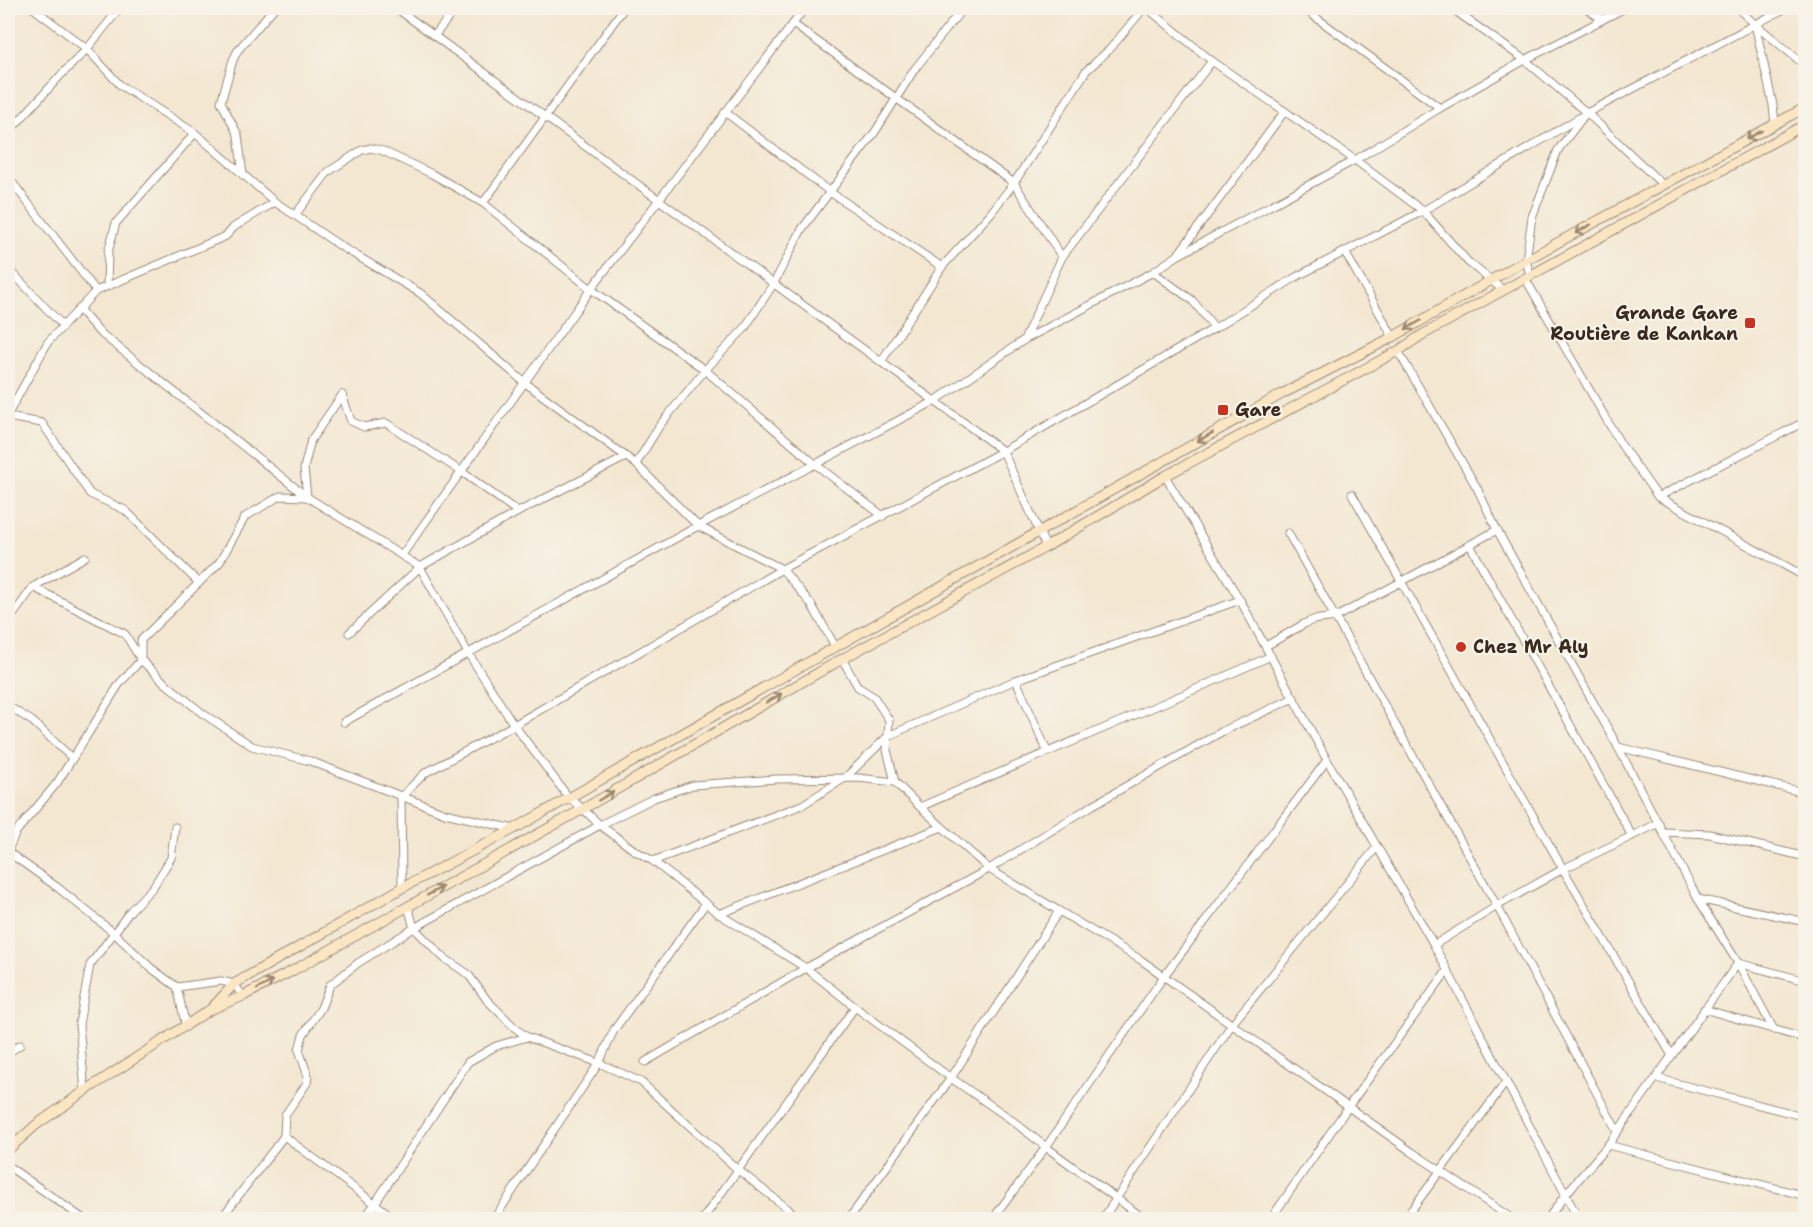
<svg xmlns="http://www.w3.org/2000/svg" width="1813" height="1227" font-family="'Shantell Sans',sans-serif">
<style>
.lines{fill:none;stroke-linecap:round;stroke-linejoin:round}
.minor-casing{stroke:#978878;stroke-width:9}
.secondary-casing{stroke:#978878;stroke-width:11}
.minor{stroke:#fff;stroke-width:7}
.secondary{stroke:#fbe6c4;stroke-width:9}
.oneway{stroke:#9b8871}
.poi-dot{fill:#c8321e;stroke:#f7f3e8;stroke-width:2}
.labels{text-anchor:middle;stroke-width:4.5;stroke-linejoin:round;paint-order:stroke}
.poi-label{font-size:18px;font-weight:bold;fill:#3b2a1e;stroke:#f7f3e8;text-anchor:start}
</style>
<rect width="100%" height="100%" fill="#f7f3e8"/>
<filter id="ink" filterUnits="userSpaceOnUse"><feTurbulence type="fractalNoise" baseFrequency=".0167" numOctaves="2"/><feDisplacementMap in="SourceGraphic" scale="12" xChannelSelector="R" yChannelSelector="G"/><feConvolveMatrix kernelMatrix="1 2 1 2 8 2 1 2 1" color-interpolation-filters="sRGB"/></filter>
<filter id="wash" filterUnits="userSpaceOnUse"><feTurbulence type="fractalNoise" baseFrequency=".008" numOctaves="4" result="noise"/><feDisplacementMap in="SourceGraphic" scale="24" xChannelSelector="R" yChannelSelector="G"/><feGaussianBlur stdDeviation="1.35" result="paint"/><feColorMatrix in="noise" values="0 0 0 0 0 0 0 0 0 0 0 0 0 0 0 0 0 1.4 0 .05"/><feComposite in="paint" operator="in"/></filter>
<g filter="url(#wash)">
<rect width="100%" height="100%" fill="#f3e7d1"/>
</g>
<g filter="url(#ink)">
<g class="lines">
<g class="minor-casing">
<g id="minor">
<polyline points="33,8 87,49 120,85 195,133 275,202 342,247 420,293 524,382 636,464 698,526 782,569 811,604 835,646"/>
<polyline points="396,8 1003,451 1046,547"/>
<polyline points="1147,8 1212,61 1355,160 1423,211 1468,262 1503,290"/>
<polyline points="1303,8 1440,108"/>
<polyline points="1451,8 1525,60 1587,113 1663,185"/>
<polyline points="1586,8 1602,19"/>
<polyline points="1737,8 1755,24 1806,66"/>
<polyline points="793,24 1014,183 1062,257"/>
<polyline points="1755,24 1773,105 1775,124"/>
<polyline points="435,35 456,8"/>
<polyline points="725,112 830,192 942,267"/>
<polyline points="8,133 61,75 87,49 120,8"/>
<polyline points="243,175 238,135 221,102 233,60 238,50 274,8"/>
<polyline points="8,177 96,291"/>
<polyline points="483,203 624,8"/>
<polyline points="295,215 328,172 362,150 371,148 383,151 432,174 483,203 591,289 705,370 815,464 883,516"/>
<polyline points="1345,252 1393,337"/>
<polyline points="1179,253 1285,111"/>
<polyline points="8,268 63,326"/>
<polyline points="1153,272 1192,300 1215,328"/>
<polyline points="1530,275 1526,260 1532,217 1558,150 1583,117"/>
<polyline points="1525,278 1620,443 1658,497 1806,577"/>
<polyline points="107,286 108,252 116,223 195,133"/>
<polyline points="79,309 99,332 307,497"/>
<polyline points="1024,340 1062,257 1212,61"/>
<polyline points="1398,351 1477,488 1497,530 1618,747 1698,899 1738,963 1774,1030"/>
<polyline points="881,362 942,267 990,214 1014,183 1086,71 1110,49 1144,8"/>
<polyline points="342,395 351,421 364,427 386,423 462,472 518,512"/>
<polyline points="8,414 48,342 96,291 226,236 234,227 275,202"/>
<polyline points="8,417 42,423 90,494 125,510 199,583"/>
<polyline points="636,464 660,425 705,370 744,329 774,283 802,229 875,132 914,70 963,8"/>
<polyline points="1165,476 1240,600 1327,760 1434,945 1579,1220"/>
<polyline points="1352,494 1563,869 1671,1054"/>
<polyline points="307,497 304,468 311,440 342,395"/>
<polyline points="1658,497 1806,421"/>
<polyline points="1288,533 1497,906 1617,1131"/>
<polyline points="1470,545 1632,836"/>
<polyline points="402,555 591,289 805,8"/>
<polyline points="33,587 125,634 141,660 164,682 202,713 252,746 310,761 445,813 514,829"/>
<polyline points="8,622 33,587 85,557"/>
<polyline points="349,633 420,567 518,512 626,457"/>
<polyline points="1266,646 1304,624 1313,620 1336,617 1497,530"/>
<polyline points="842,659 858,687 874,697 889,720 887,750 895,782 920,807 989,869 1141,960 1412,1152 1514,1220"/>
<polyline points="1016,680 1047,751"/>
<polyline points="8,706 32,721 72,758"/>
<polyline points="344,722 698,526 935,401 1024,340 1153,272 1177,256 1355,160 1440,108 1525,60 1625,8"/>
<polyline points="1618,747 1806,793"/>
<path d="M920 807C1036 756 1155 708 1271 656"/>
<polyline points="1664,832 1710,834 1806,857"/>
<polyline points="8,850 16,832 57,783 120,683 141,660 141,640 219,563 245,517 280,496 307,497 420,567 468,653 514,725 569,798 583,809 600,825 634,850 653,861 719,914 806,968 855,1007 951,1078 1009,1118 1046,1147 1146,1220"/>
<polyline points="8,852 57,887 114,933 151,968 177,987 186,1027"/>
<polyline points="653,861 802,805 845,778 888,736 1016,680 1240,600"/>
<polyline points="402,888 401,797 425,773 514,725 782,569 1003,451 1215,328 1296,277 1423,211 1587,113 1786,8"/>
<polyline points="1698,899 1806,922"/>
<polyline points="408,906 414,928 444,958 468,974 487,1000 514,1027 527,1037 599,1063 641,1082 737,1169 802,1220"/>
<polyline points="719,914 942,827"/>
<polyline points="1434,945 1497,906 1563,869 1659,823"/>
<polyline points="177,987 221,981 234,984 243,996"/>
<polyline points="1704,1009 1806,1039"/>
<polyline points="8,1053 20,1045"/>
<polyline points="645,1062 806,968 989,869 1093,805 1223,731 1294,698"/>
<polyline points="1656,1078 1806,1117"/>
<polyline points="85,1091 79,1024 90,965 131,910 153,887 171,858 175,827"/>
<polyline points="284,1136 397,1220"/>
<polyline points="1608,1145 1806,1196"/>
<polyline points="8,1166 85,1220"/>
<polyline points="220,1220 284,1136 285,1115 307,1083 308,1076 299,1050 303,1035 321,1008 330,985 358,963 414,928 600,825 654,798 693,785 777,779 858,778 895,782"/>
<polyline points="364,1220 468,1062 496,1046 527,1037"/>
<polyline points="493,1220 599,1063 614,1030 706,903"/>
<polyline points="702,1220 855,1007"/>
<polyline points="848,1220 951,1078 1059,911"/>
<polyline points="992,1220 1046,1147 1164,976 1327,760"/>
<polyline points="1102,1220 1232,1024 1376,848"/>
<polyline points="1270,1220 1348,1107 1447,971"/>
<polyline points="1404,1220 1506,1082"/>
<polyline points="1547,1220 1565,1195 1608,1145 1738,963 1806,981"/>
</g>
</g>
<g class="secondary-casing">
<g id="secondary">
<polyline points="214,1008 243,996 292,971 583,809 842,659 1046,547 1165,476 1398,351 1422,335 1806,124"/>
<polyline points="8,1150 36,1125 85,1091 211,1009 234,984 402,888 514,829 1282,394 1393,337 1526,260 1806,107"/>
</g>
</g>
<use href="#minor" class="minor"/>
<use href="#secondary" class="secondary"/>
</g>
<defs><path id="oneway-shaft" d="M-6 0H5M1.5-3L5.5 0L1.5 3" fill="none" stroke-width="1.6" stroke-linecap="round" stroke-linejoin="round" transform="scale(1.5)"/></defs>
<g class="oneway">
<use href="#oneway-shaft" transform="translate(1754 135) rotate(151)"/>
<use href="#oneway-shaft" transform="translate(1583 229) rotate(151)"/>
<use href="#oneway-shaft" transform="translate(1413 325) rotate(150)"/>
<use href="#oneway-shaft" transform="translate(1205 437) rotate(151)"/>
<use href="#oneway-shaft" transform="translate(774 698) rotate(-30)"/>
<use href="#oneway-shaft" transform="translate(606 796) rotate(-30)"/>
<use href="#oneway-shaft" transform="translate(435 891) rotate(-29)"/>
<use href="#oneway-shaft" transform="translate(265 985) rotate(-28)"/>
</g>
</g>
<g class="poi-dot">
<rect x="1744" y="317" width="12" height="12" rx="3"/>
<rect x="1217" y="404" width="12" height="12" rx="3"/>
<circle cx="1461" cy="647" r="6"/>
</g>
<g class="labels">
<g class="poi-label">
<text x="1738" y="319" text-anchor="end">Grande Gare<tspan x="1738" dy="21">Routière de Kankan</tspan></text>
<text x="1235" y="416">Gare</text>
<text x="1473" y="653">Chez Mr Aly</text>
</g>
</g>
<rect width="1813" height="1227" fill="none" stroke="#f7f3e8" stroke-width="30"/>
</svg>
